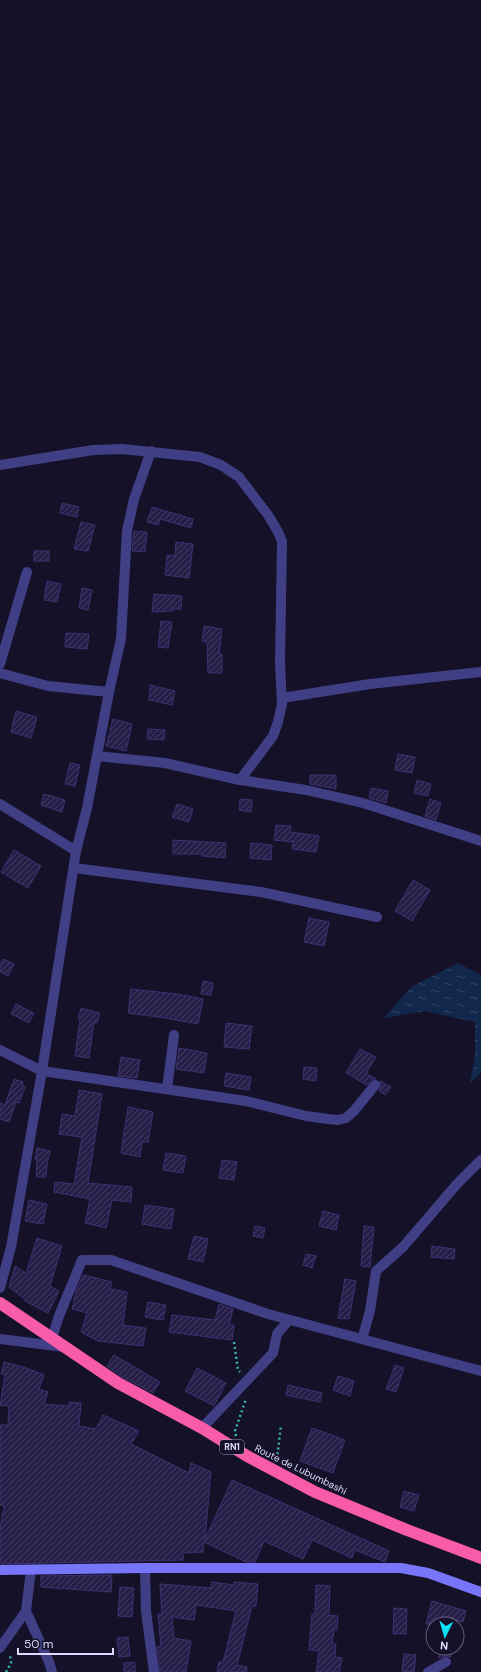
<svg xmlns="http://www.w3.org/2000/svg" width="481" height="1672" font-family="'DM Sans',sans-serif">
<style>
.water{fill:url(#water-ripples)}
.building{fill:url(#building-hatch);stroke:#3d3173}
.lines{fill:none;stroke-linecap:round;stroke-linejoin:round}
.path{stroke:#36b6ac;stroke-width:2.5;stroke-dasharray:2 3;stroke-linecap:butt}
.street{stroke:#403f85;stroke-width:10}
.secondary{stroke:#7776f9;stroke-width:10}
.highway{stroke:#f85ba8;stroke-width:12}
.labels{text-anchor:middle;stroke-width:4;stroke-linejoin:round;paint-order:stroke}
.shield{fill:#151128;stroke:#a29ebd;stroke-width:1}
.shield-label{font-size:9px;font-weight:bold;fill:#dedafd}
.street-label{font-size:10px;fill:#dedafd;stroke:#151128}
</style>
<defs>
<pattern id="water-ripples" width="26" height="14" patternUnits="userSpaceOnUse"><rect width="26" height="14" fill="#11284c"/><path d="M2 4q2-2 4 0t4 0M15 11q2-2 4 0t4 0" fill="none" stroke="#334767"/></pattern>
<pattern id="building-hatch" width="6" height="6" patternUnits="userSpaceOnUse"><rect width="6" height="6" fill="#261e48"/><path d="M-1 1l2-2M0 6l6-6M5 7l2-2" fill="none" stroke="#453e63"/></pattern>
</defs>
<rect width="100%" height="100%" fill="#151128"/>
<polygon class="water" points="458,963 481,975 481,1073 470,1083 475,1055 475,1022 425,1011 384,1018 411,987"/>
<g class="building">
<polygon points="62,503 79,507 77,517 60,513"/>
<polygon points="152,507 193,519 191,528 160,519 158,525 147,522"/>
<polygon points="81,522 95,525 88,551 74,549"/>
<polygon points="134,531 147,532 145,552 132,551"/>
<polygon points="176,542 193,544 189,578 165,575 167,555 175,556"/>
<rect x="34" y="551" width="15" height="10"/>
<polygon points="47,581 61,584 57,602 44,600"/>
<polygon points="82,588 92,590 88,610 79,608"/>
<polygon points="154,594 182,596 181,609 174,609 173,611 152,612"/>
<polygon points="161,621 172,622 168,648 158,647"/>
<polygon points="204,626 222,629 219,654 222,654 222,673 208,673 207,642 202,641"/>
<polygon points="66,633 89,634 87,649 65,647"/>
<polygon points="150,685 175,691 172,705 149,700"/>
<polygon points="16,711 37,717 31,738 11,732"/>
<polygon points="113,719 132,724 126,751 106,746"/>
<polygon points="148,729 165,730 164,740 147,739"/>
<polygon points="398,754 415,757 412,773 395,770"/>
<polygon points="70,763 80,765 75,786 65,784"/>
<polygon points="310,775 336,775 336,789 310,784"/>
<polygon points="417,780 431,784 428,796 414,793"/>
<polygon points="371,788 388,791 386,803 369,798"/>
<polygon points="44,794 65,800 62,812 41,805"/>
<polygon points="240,799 252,800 251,812 239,810"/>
<polygon points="430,799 441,803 436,820 425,816"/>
<polygon points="177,804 193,809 189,822 172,817"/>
<polygon points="276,825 291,826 290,832 319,836 316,852 292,849 293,842 274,840"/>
<polygon points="173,840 226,843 225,858 202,856 202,854 173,854"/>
<polygon points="251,843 272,845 271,860 250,858"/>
<polygon points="14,850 41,866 28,888 1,872"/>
<polygon points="413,880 430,890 412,921 395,911"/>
<polygon points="309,918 329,922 324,946 304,942"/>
<polygon points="3,959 14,964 8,976 0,972 0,966"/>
<polygon points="203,981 213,983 211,995 201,994"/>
<polygon points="131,989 177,994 203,999 198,1024 166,1018 128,1013"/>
<polygon points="16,1004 34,1013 29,1023 11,1014"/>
<polygon points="81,1008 100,1013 97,1023 94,1022 89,1058 75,1056 80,1018 78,1018"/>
<polygon points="226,1023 252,1026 249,1049 224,1047"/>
<polygon points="179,1048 207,1053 204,1073 176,1069"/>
<polygon points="360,1049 376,1057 366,1073 376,1079 372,1079 367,1085 346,1073"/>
<polygon points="121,1057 140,1060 137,1078 118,1076"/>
<polygon points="304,1067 317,1068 316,1081 303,1079"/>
<polygon points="226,1073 251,1077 249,1090 224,1086"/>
<polygon points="14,1079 23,1082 22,1085 25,1087 19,1103 16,1102 9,1122 0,1119 0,1103 5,1105"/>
<polygon points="380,1081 391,1087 386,1095 379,1091 381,1086"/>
<polygon points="79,1090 102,1094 88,1183 132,1187 131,1202 112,1200 106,1228 85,1223 90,1199 54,1192 55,1182 74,1184 82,1137 59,1134 62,1114 75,1116"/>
<polygon points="128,1107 153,1112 148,1142 142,1142 140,1157 121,1153"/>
<polygon points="37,1148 50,1151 47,1165 46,1177 36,1177 37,1159 35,1159"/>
<polygon points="166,1153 186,1156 183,1173 163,1170"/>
<polygon points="222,1160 237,1162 234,1180 219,1178"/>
<polygon points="29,1200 47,1204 43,1224 25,1221"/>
<polygon points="145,1205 174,1209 171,1229 142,1224"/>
<polygon points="323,1211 339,1215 336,1230 319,1226"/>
<polygon points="255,1226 265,1228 263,1238 253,1236"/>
<polygon points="364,1226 374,1227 370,1267 361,1266"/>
<polygon points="194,1236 208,1239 203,1262 188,1259"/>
<polygon points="37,1238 62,1246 50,1286 59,1291 48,1313 25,1301 26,1300 9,1287 15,1266 26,1273"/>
<polygon points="432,1246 455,1249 454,1259 431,1257"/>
<polygon points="306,1254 316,1256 312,1268 303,1265"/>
<polygon points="83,1275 112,1282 110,1289 127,1292 123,1325 146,1328 143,1346 98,1341 81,1332 87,1313 72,1309 76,1291"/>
<polygon points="345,1279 356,1281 349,1319 338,1318"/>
<polygon points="148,1302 166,1305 163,1320 145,1317"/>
<polygon points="219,1304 233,1309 229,1325 234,1325 232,1340 169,1332 172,1315 215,1320"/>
<polygon points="114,1355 160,1382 153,1393 122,1377 107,1366"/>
<polygon points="4,1362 23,1367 44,1375 39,1389 48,1392 44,1404 69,1406 69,1402 81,1403 79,1426 96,1429 103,1415 139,1431 131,1444 189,1473 191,1463 211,1472 205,1539 232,1480 389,1551 385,1562 355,1550 352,1558 312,1540 303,1559 264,1541 255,1562 246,1562 204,1542 203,1552 183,1553 183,1560 0,1564 0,1529 4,1506 0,1505 0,1425 8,1425 9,1406 0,1405 5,1375 1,1374"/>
<polygon points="395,1365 404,1368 396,1392 386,1389"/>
<polygon points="197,1368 226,1383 214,1406 185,1391"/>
<polygon points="338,1376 354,1381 350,1396 333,1390"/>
<polygon points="288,1385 322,1393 320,1402 286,1395"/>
<polygon points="312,1428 345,1440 333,1473 300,1461"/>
<polygon points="404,1491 419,1495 414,1511 400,1507"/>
<polygon points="112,1575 111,1592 41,1587 41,1576"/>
<polygon points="212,1582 234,1585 234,1582 258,1584 256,1606 252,1606 237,1665 247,1667 246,1672 217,1672 219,1662 223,1662 236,1611 196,1605 194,1620 172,1617 174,1638 191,1641 186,1672 160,1672 157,1647 161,1646 158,1614 162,1614 160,1584 211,1588"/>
<polygon points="316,1585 330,1586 329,1615 338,1616 337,1630 334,1630 332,1644 336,1644 335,1657 342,1658 339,1672 316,1672 319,1651 309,1650 312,1614 315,1614"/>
<polygon points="120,1587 134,1588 132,1617 118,1616"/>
<polygon points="432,1601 466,1611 463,1622 442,1616 442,1624 426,1624"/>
<polygon points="394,1608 407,1609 406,1634 393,1634"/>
<polygon points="128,1637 130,1656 119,1657 117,1638"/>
<polygon points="439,1648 450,1648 451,1657 446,1656 439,1658"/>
<polygon points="404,1654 416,1655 414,1672 402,1671"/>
<polygon points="135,1662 135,1672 124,1672 124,1663"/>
</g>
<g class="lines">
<g class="path">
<polyline points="234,1342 238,1370 240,1372"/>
<polyline points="236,1436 235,1431 246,1399"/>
<polyline points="276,1459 277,1458 281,1425"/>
<polyline points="6,1672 11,1663 10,1654"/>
</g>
<g class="street">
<polyline points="0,465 93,450 122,449 200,457 221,465 239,477 268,515 277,530 282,541 280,662 282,704 278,722 273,736 240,780"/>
<polyline points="0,664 27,572"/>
<polyline points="0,673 48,686 109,692"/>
<polyline points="282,698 370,684 481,672"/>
<polyline points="97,756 165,763 240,780 306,790 363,803 481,841"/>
<polyline points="0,804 76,851"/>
<polyline points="74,868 261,892 377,917"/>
<polyline points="0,1050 42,1071 246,1101 306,1116 328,1119 338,1120 346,1118 354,1111 375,1085"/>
<polyline points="167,1089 174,1035"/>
<polyline points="0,1288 11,1247 42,1071 76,851 87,808 109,692 121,639 127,531 134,499 151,451"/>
<polyline points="52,1338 59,1316 82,1260 111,1260 268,1314 481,1371"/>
<polyline points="0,1339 64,1347"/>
<polyline points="362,1339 370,1311 376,1271 403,1247 457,1184 481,1160"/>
<polyline points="202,1428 273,1353 277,1334 289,1320"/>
<polyline points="145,1568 146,1611 154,1672"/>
<polyline points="31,1570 26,1611 49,1662 52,1672"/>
<polyline points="0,1648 26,1611"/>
<polyline points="428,1672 446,1662"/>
</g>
<polyline class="secondary" points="0,1570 145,1568 401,1568 428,1573 481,1592"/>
<polyline class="highway" points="0,1303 118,1383 202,1428 247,1456 315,1492 407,1530 481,1558"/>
</g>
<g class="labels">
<rect class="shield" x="220" y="1440" width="24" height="14" rx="3"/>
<g class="shield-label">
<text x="232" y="1450">RN1</text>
</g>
<g class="street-label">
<text transform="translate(301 1469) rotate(26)" y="4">Route de Lubumbashi</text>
</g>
</g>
<g transform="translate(445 1636) rotate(185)"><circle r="19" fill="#151128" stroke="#65617d"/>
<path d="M0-3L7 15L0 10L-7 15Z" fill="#0fe1f4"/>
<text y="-6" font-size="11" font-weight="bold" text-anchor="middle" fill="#dedafd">N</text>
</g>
<path d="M18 1648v6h95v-6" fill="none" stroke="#dedafd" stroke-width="2"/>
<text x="24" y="1648" font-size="12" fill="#dedafd" stroke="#151128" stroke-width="3" paint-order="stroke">50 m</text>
</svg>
